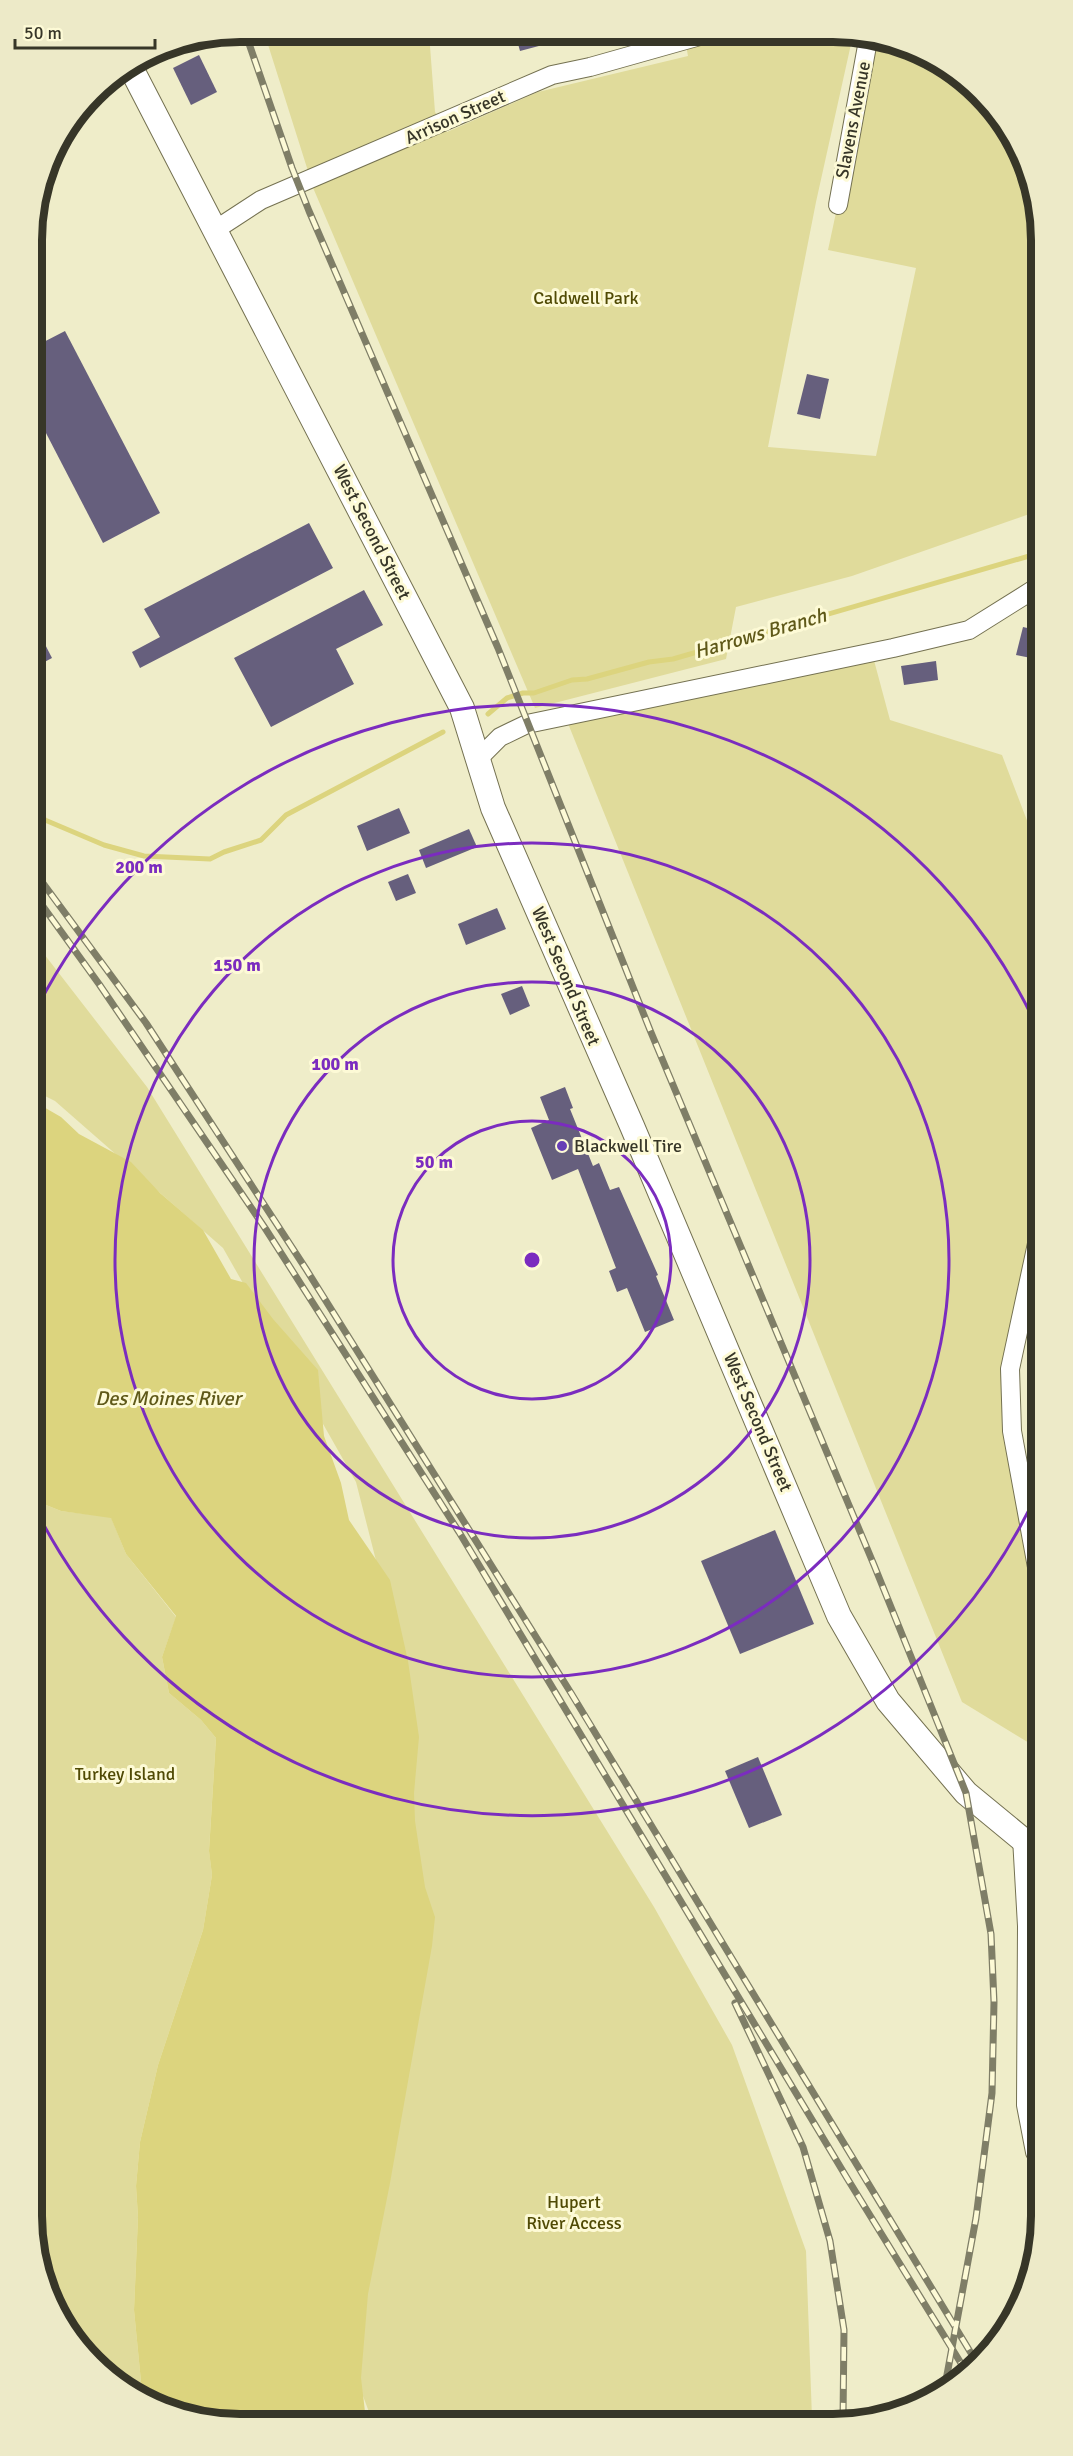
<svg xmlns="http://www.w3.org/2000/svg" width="1073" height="2456" font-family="Signika,sans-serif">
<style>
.green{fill:#e0db9b}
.water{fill:#dcd47e}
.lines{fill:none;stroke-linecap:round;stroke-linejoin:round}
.stream{stroke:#dcd47e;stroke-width:5}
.building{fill:#665f7d}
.minor-casing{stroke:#747151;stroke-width:20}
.major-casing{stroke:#747151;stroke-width:26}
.minor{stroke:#fff;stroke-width:18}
.major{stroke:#fff;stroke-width:24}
.rail-casing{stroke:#7f7e67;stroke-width:7}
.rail{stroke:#fdfad6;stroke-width:4.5;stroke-dasharray:14;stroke-linecap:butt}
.ring{fill:none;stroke:#7b2cbf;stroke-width:3}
.poi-dot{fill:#673eb6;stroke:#fdfad6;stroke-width:2}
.labels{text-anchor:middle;stroke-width:6;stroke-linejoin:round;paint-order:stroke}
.street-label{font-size:18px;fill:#373628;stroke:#fdfad6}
.park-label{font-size:18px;fill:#504a04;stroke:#fdfad6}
.poi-label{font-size:18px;fill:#373628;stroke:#fdfad6;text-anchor:start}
.water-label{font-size:20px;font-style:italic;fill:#5f5919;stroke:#fdfad6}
.rim{fill:none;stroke:#373628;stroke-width:8}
.centre{fill:#7b2cbf;stroke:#fdfad6;stroke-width:3}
.ring-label{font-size:18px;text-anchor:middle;font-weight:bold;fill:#7b2cbf;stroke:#fdfad6;stroke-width:6;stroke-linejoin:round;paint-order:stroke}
</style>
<rect width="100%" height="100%" fill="#efedc9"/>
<g class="green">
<polygon points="264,32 429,33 435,112 447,132 538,92 688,56 684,34 853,35 816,202 768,447 876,456 916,268 828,250 874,35 971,83 1013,135 1034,186 1035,512 852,576 736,607 726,659 535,708 314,190"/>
<polygon points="872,653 890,720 1002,755 1036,844 1038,1239 1010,1369 1039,1578 1039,1749 962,1702 565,716"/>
<polygon points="34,941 147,1087 654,1907 732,2045 806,2251 812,2418 372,2420 360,2388 397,1643 356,1482 223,1248 55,1101 35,1091"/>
<polygon points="36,1501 61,1511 111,1517 126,1554 176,1617 162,1657 169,1693 201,1720 216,1738 209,1850 212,1875 203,1930 158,2065 140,2142 136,2186 138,2217 134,2310 142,2392 102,2373 60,2321 39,2270"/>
</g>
<polygon class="water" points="35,1102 61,1117 79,1134 131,1162 160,1193 203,1230 231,1279 246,1283 273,1319 318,1370 324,1436 341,1483 349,1520 390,1580 408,1661 419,1737 414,1793 415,1821 425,1887 435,1917 432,1946 390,2183 368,2294 361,2378 366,2420 200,2421 142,2392 134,2310 138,2217 136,2186 140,2142 158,2065 203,1930 212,1875 209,1851 216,1738 201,1720 169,1693 162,1657 176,1616 126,1554 111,1518 61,1511 36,1501"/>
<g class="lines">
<g class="stream">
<polyline points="488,714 507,698 523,693 534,693 572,680 587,679 649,662 673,659 1036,554"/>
<polyline points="34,808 45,820 104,845 144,856 210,859 224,852 261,840 286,815 443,732"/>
</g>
</g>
<g class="building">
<polygon points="515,33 569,34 569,38 520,51"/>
<polygon points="199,55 217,92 191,105 173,68"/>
<polygon points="65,331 160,513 103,543 33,408 32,348"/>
<polygon points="807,374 829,379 820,419 797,414"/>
<polygon points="309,523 333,568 140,668 132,652 160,637 144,609"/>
<polygon points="364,590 383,625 336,649 354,684 271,727 234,658"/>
<polygon points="33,621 52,658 33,668"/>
<polygon points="1023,627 1036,630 1036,659 1016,655"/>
<polygon points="936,661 938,680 904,685 901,666"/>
<polygon points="399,808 410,833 367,851 357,826"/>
<polygon points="469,829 477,847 426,868 419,850"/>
<polygon points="408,874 416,893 396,901 388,882"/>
<polygon points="497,908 506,929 466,945 458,924"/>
<polygon points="522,986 530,1006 510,1015 501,994"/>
<polygon points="565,1087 573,1108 570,1109 593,1166 599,1163 610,1190 619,1187 658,1275 656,1276 674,1320 645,1332 627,1288 617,1292 609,1271 616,1268 578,1169 552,1180 531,1128 549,1120 540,1097"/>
<polygon points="775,1530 814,1624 740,1654 701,1561"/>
<polygon points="758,1757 782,1815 749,1828 725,1771"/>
</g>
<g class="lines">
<g class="minor-casing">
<g id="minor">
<polyline points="838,205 869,35"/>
<polyline points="215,230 261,200 552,75 590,67 707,34"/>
<polyline points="478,759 500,737 527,724 893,648 969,630 1036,588"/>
<polyline points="1038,1239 1010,1369 1012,1431 1039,1578"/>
<polyline points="1022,1838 1027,1926 1026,2105 1035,2152 1041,2162"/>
</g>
</g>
<g class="major-casing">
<polyline id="major" points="130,66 462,708 493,808 632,1126 839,1616 888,1701 966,1793 1040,1854"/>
</g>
<use href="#minor" class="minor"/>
<use href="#major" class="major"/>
<g class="rail-casing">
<g id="rail">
<polyline points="245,32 292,168 309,211 498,648 650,1030 874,1565 966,1793 991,1934 994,2002 992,2093 976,2218 944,2391"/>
<polyline points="34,871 146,1023 306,1269 571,1693 977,2363"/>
<polyline points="34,894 99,984 265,1228 459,1532 847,2178 967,2373"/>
<polyline points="735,2003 803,2147 830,2241 844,2330 843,2418"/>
</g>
</g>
<use href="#rail" class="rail"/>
</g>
<g class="ring">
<circle cx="532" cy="1260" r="139"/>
<circle cx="532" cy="1260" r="278"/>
<circle cx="532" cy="1260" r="417"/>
<path d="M1038 1491A556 556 0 0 1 37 1512M37 1008A556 556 0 0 1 1036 1025"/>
</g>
<circle class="poi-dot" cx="562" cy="1146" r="6"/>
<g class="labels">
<g class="street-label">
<text transform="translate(455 117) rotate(-24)" y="6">Arrison Street</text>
<text transform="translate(853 120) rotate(-79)" y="6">Slavens Avenue</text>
<text transform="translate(372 532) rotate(63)" y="6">West Second Street</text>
<text transform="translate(566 976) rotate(67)" y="6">West Second Street</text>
<text transform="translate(758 1422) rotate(67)" y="6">West Second Street</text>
</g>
<g class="park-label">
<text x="586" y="304">Caldwell Park</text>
<text x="125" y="1780">Turkey Island</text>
<text x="574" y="2208">Hupert<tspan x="574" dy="21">River Access</tspan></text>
</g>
<g class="poi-label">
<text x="574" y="1152">Blackwell Tire</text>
</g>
<g class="water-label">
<text transform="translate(760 633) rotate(-16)" y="7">Harrows Branch</text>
<text x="168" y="1405">Des Moines River</text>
</g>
</g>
<path d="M0 0H1073V2456H0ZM240 42H833A198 198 0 0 1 1031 240V2216A198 198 0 0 1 833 2414H240A198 198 0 0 1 42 2216V240A198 198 0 0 1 240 42Z" fill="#edeac8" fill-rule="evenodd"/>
<path class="rim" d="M240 42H833A198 198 0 0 1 1031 240V2216A198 198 0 0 1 833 2414H240A198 198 0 0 1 42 2216V240A198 198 0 0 1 240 42Z"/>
<circle cx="532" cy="1260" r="9" class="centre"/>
<g class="ring-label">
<text x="139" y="873">200 m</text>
<text x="237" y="971">150 m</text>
<text x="335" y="1070">100 m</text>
<text x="434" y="1168">50 m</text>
</g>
<path d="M15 39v9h140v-9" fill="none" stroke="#373628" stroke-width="3"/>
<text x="24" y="39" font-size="18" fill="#373628" stroke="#fdfad6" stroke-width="4.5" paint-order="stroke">50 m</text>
</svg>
